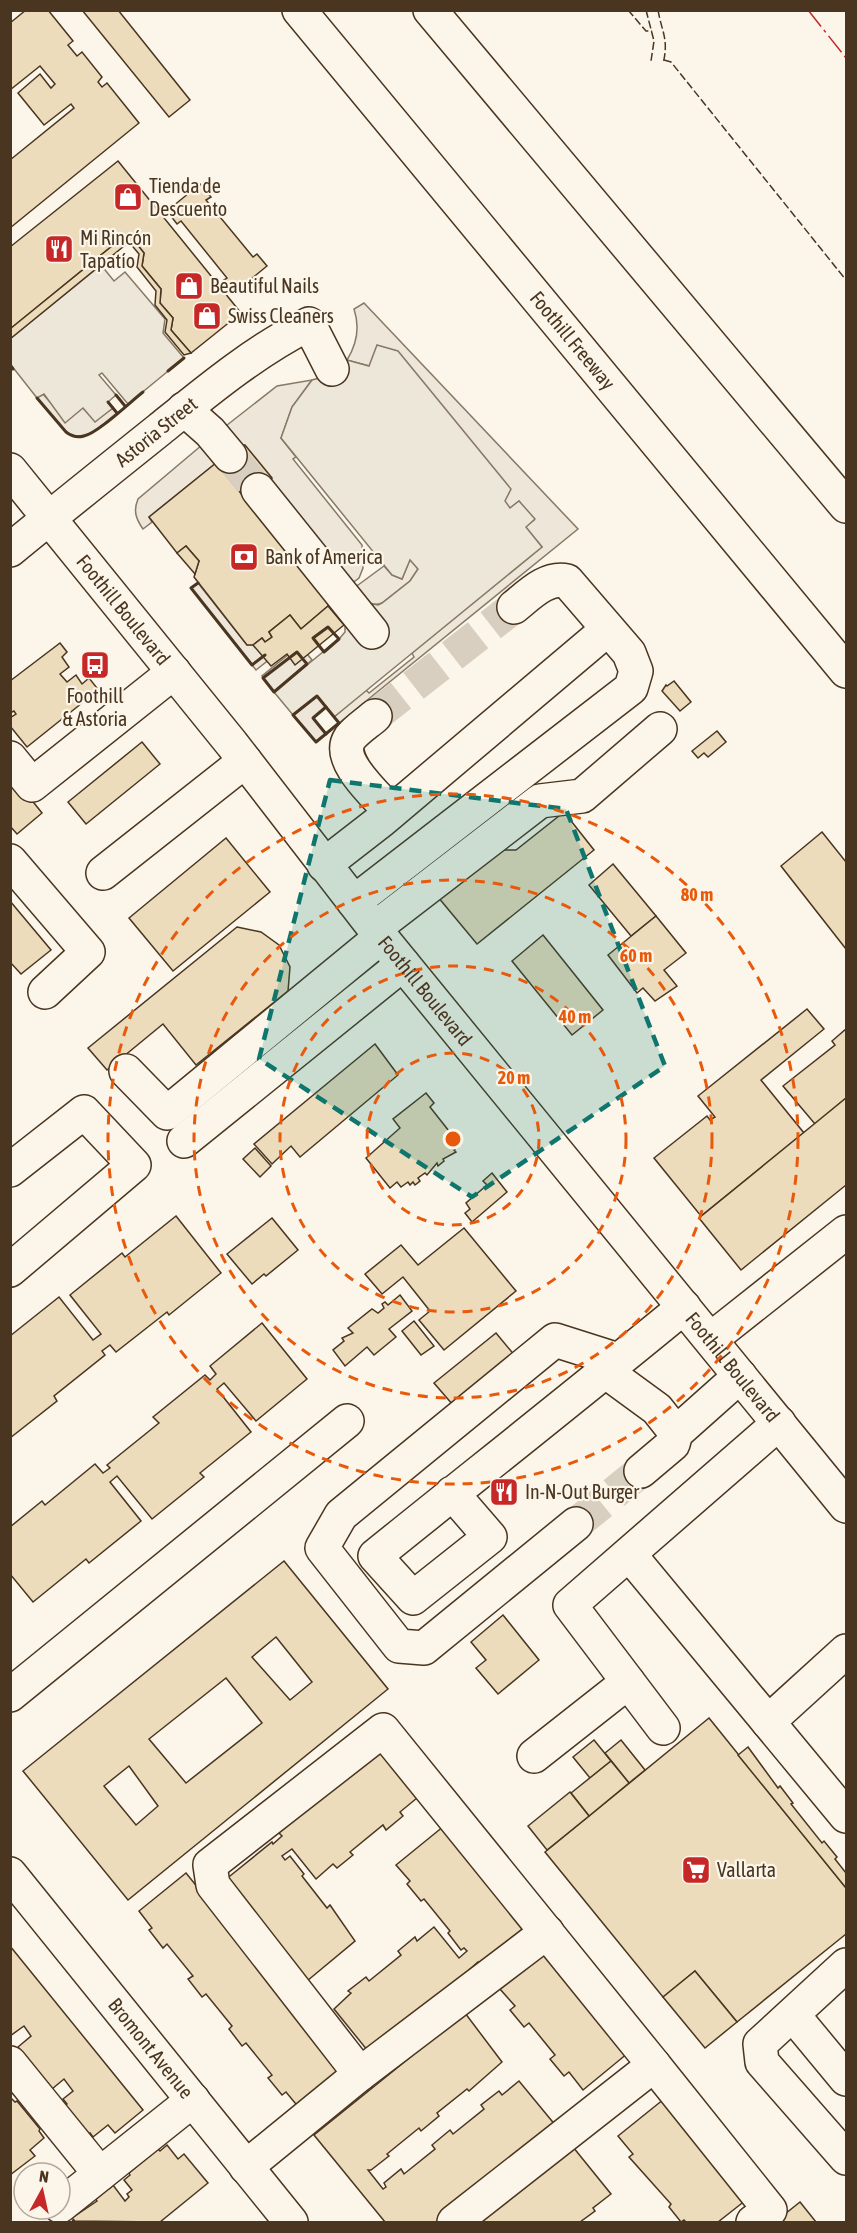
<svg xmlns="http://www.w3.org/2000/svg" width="857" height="2233" font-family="'Asap Condensed',sans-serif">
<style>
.green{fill:#ede6d9;stroke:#887966;stroke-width:1.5}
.parking{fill:#ede7d9;stroke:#887966;stroke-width:1.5}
.building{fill:#ecdcbc;stroke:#4a3520;stroke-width:1.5;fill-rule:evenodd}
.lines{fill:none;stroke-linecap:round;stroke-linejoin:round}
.minor-tunnel{stroke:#d8cfc1;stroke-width:33;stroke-dasharray:33 16;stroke-linecap:butt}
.minor-casing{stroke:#4a3520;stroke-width:36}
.major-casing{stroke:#4a3520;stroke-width:36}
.highway-casing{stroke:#4a3520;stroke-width:36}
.minor{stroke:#fbf6e9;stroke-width:33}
.major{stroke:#fbf6e9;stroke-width:33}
.highway{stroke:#fbf6e9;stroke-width:33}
.fence{stroke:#4a3520;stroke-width:1.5;stroke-dasharray:8 3;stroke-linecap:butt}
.wall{stroke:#4a3520;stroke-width:3}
.power{stroke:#c62828;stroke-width:1.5;stroke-dasharray:21 4.5 3 4.5;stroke-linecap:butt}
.marked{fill:#0f766e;fill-opacity:0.2;stroke:#0f766e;stroke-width:4.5;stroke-dasharray:12 8;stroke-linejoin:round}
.ring{fill:none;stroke:#e8590c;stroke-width:3;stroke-dasharray:10 8}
.labels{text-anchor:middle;stroke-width:4.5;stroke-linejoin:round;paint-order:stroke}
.poi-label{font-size:20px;fill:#4a3520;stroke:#fbf6e9;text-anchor:start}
.street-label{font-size:20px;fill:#4a3520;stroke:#fbf6e9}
.centre{fill:#e8590c;stroke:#fbf6e9;stroke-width:3}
.ring-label{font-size:18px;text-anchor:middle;font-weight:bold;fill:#e8590c;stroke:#fbf6e9;stroke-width:4.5;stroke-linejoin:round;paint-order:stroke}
</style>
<rect width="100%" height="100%" fill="#fbf6e9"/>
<g class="green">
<path d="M364 303 578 529 339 723 334 717 366 690 369 693 414 657 412 653 542 547 525 527 534 520 519 501 510 508 369 366 347 360C357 344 360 327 354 309Z"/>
<polygon points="312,380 292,407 281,438 296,457 293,459 362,545 363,568 359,578 351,584 222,429 277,386"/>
<path d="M42 393 58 411 83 408 95 421 113 408 117 413C102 424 85 445 66 432L37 398Z"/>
<path d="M202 445 216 463 149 517 152 522 143 529C136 519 133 511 138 499Z"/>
<path d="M410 559 418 569 410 581 382 603C369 608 362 597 354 588L384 566 392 575 402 579Z"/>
<polygon points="198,583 247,645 295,639 256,670 191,588"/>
<polygon points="300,645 312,660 274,692 262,676"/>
<polygon points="317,696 326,707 313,718 326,734 316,742 293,715"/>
</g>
<g class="parking">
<polygon points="101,265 114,281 125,272 165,319 163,333 184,358 128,404 102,373 99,375 116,395 108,402 113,408 95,422 83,408 65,423 44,394 37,398 11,365 10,339"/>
<polygon points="377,345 398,351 511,489 505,501 510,508 519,501 535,519 526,527 542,547 334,717 317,696 293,715 274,692 340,638 345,632 345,621 367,603 378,605 382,603 410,581 418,569 410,560 402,579 392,575 281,438 292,407 312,380 323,377 341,366 347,360 369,366"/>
</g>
<g class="building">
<polygon points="26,10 48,10 73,41 68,45 77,56 82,52 102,77 98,82 102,87 107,83 139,123 10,228 10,160 74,108 71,104 44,125 18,93 40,74 51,88 55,84 40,66 10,90 10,23"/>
<polygon points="82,10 118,10 190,100 169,117"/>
<polygon points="118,161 241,313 191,353 171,330 173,318 160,303 161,289 142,266 144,253 128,233 10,329 10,247"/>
<polygon points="200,184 211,197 206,200 253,257 257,254 267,266 234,293 224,280 227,278 181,221 177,224 167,211"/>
<polygon points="128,233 144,253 142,266 161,289 160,303 173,318 171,330 191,353 184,355 165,332 167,320 155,305 156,291 137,267 139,254 129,242 10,339 10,329"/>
<polygon points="242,445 245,445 272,478 271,481 247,500 219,465"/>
<polygon points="216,463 329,601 328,606 301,629 290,615 269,632 272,637 265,642 262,638 253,645 247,645 194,577 199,561 186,546 177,553 149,517"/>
<polygon points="186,546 199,561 195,574 177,553"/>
<polygon points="328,606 344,625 295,665 287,654 271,666 253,645 262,638 265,642 272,637 269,632 290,615 301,629"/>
<polygon points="60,643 67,652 62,657 69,667 60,674 67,682 76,675 82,684 89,678 97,688 80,701 82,703 27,747 10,726 10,718 16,714 14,711 10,713 10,681"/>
<polygon points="674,681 691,702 680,711 662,691 666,685 667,686"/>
<polygon points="717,731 726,742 708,757 704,753 698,758 692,751"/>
<polygon points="142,742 160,764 86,824 68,802"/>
<polygon points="10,773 42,813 17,834 10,826"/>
<polygon points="564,812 594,850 477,944 438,897 497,850 516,850"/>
<polygon points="822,832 846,862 846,949 781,866"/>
<polygon points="226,838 270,892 173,971 129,918"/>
<polygon points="613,864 656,916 631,936 589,885"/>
<polygon points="10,901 51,950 21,974 10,962"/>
<polygon points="656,916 686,953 664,970 677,986 655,1001 643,988 637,993 608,955"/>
<polygon points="237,927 261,932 279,945 290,967 288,991 196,1065 163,1024 107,1070 88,1048"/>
<polygon points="543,935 603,1010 572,1035 512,961"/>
<polygon points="807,1009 824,1029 761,1080 804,1133 701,1216 654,1158 707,1116 710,1120 715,1117 698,1096"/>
<polygon points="846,1029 846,1098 815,1124 783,1086 835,1045 832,1041"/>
<polygon points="375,1044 398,1075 300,1157 291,1146 272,1164 254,1144"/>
<polygon points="426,1093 434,1103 430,1107 460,1145 454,1150 456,1152 443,1159 444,1161 438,1166 437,1163 427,1175 425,1173 418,1178 420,1181 415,1185 413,1182 410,1185 408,1182 401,1187 397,1182 390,1188 366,1158 400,1128 393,1119"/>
<polygon points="846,1098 846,1185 741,1270 699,1218"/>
<polygon points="255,1148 271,1166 260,1177 243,1159"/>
<polygon points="492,1173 507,1192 472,1222 465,1213 470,1209 466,1203 487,1185 483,1181"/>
<polygon points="176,1216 221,1273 169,1315 167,1312 116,1352 110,1345 102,1351 105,1355 54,1396 57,1401 10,1438 10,1336 59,1297 93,1340 101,1334 70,1295 122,1253 125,1257"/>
<polygon points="272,1218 298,1250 266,1276 264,1274 252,1284 227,1254"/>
<polygon points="464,1228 516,1291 444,1350 419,1320 430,1311 403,1277 382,1294 365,1274 401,1245 418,1265"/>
<polygon points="400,1295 412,1311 389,1329 396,1337 374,1355 367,1347 345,1366 333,1350 344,1341 342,1338 353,1333 348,1328 372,1309 378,1313 384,1308 382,1304 385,1302 388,1305"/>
<polygon points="414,1321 434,1346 421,1355 402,1331"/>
<polygon points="262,1323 307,1379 256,1421 224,1383 217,1389 251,1432 200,1473 204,1477 152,1519 117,1476 110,1482 141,1521 89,1563 86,1559 33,1602 10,1574 10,1527 42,1501 45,1505 95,1464 103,1473 110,1468 107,1465 159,1423 153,1417 205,1375 210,1380 216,1374 210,1366"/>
<polygon points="496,1333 521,1363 453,1405 434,1383"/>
<path d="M284 1561 388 1689 128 1900 23 1771ZM276 1637 312 1682 290 1700 252 1657ZM226 1678 262 1723 186 1783 149 1739ZM129 1766 158 1806 136 1825 104 1786Z"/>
<polygon points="503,1615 539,1660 498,1694 476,1668 486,1660 471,1642"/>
<polygon points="709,1718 846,1888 846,1934 737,2022 695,1971 663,1997 545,1852"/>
<polygon points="594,1740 611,1761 590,1778 573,1757"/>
<polygon points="621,1740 645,1770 629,1783 605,1753"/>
<polygon points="748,1747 778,1788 780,1786 793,1803 791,1804 822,1843 824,1841 837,1857 835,1859 846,1873 846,1888 738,1755"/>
<polygon points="379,1751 417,1798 400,1812 403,1816 386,1830 383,1825 350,1852 353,1855 337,1868 333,1864 316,1879 292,1849 282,1856 285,1860 290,1856 304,1874 302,1876 327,1908 330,1905 355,1941 307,1981 225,1880 272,1842 273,1844 282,1836 278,1832"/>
<polygon points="611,1761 629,1783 589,1816 571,1793"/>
<polygon points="570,1792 589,1816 547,1850 528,1826"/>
<polygon points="444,1826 526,1926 479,1964 478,1962 469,1970 472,1973 372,2056 334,2009 351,1993 348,1991 366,1977 369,1981 401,1955 398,1951 415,1937 417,1941 434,1927 459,1958 467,1951 464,1948 461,1950 448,1933 450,1931 424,1899 421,1901 407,1884 410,1881 396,1865"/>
<polygon points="186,1873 346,2071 300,2109 286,2092 282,2095 268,2078 272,2075 246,2043 242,2046 229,2029 232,2026 206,1994 202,1997 188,1979 193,1976 167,1944 163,1948 149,1930 152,1928 139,1911"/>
<polygon points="10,1946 143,2110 115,2133 108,2125 93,2137 90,2133 88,2135 65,2106 67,2104 63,2099 73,2091 64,2079 52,2089 18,2047 31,2036 24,2026 10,2036"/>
<polygon points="547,1952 628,2053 583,2090 569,2072 564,2076 550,2059 555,2055 529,2023 524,2027 510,2010 515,2006 500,1989"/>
<polygon points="695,1971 737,2022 705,2048 663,1997"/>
<polygon points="465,2013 502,2062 469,2091 467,2089 437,2113 439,2116 421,2131 419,2128 387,2154 389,2156 371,2170 368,2170 383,2189 386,2187 384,2183 401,2169 404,2174 435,2149 432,2145 450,2130 453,2134 484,2109 481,2105 499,2091 502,2095 519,2081 556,2126 437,2222 385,2222 314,2135"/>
<polygon points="11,2098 15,2102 17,2101 40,2129 39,2131 44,2138 30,2150 35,2156 10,2175"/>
<polygon points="664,2099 746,2200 718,2222 686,2222 684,2220 681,2222 669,2207 671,2204 629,2157 633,2154 618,2136"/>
<polygon points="167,2145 178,2159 184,2154 208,2183 160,2222 72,2221 74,2220 72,2218 97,2201 96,2199 113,2185 125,2201 129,2197 127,2194 132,2190 124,2180 130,2175 129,2173 158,2149 160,2151"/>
<polygon points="573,2147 611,2194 593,2208 595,2211 580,2222 479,2222"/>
<polygon points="800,2202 816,2222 775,2222"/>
</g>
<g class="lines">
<g class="minor-tunnel">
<polyline points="230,456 258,490"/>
<polyline points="375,716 514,607"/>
<polyline points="576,1524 641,1471"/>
</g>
<g class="minor-casing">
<g id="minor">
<polyline points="184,409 210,432 230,456"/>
<polyline points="258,490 372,632"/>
<path id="s1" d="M10 550C60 509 110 469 160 429 207 391 255 351 309 324L332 369"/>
<path d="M375 716C367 723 356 730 350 738 335 760 377 796 391 812"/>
<polyline points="10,758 32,785 174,672"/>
<polyline points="10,861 88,952 45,992"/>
<polyline points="324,865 382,820 608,629"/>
<polyline points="103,873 245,761"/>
<path d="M354 902 631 688 636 671 629 653 567 581C547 576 529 595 514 607"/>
<polyline points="375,928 540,801 582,796 660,729"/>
<polyline points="126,1071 167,1113 381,937"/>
<polyline points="184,1141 403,964"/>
<polyline points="10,1170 84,1112 134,1165 10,1270"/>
<polyline points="711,1339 846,1232"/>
<polyline points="605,1371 657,1409 676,1433"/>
<polyline points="641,1471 673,1444 676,1433 740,1376"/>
<path d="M452 1493 490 1537 413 1598 375 1556C478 1473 582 1391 684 1307"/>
<polyline points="576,1524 424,1648 399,1646 322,1548 341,1515 555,1340 618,1360"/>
<polyline points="629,1554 846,1816"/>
<polyline points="10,1695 347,1421"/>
<polyline points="768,1722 846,1651"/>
<polyline points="663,1728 570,1605 779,1423"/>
<polyline points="534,1756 628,1682"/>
<path id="s2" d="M10 1874 291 2222"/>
<polyline points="846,1965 760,2044 762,2062 846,2158"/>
<polyline points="793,2015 846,2079"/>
<polyline points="10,2063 100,2174"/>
<polyline points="654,2065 770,2210 753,2222"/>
<polyline points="360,2074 547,1932"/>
<polyline points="246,2167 360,2074 213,1885 210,1865 383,1730 654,2065 454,2222"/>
<polyline points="60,2206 193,2100"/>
</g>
</g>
<g class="major-casing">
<g id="major">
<path id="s3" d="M10 470 232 744 381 937 846 1506"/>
</g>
</g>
<g class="highway-casing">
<g id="highway">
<path id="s4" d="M299 10 846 671"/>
<polyline points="430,10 846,506"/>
</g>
</g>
<use href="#minor" class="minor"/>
<use href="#major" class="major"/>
<use href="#highway" class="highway"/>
<g class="fence">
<polyline points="628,10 646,31 652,31"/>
<polyline points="646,10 654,41 651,61"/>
<path d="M658 10C662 33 669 39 663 64"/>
<polyline points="664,60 671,62 846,280"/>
</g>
<g class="wall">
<polyline points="10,365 13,369"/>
<polyline points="168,371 184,358"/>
<polyline points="116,395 125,406"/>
<path d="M37 398 66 432C71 436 77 438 84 436 98 433 129 403 143 392"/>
<polyline points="108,402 117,413"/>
<polyline points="198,583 191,588 252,665 265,655"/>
<polygon points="328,627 339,639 324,652 313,638"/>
<polygon points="297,652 307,664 274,692 263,678"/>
<polygon points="317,696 339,723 316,742 293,715"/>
<polyline points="326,734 313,718 326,707"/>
</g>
<polyline class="power" points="808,10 846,58"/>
</g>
<path class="marked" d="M330 780 566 809 665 1066 472 1197 259 1059Z"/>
<g class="ring">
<circle cx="453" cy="1139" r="86"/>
<circle cx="453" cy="1139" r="173"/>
<circle cx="453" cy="1139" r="259"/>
<circle cx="453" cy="1139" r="345"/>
</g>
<defs>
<g id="shop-square" transform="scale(1.5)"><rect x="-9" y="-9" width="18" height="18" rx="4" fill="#c62828" stroke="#fbf6e9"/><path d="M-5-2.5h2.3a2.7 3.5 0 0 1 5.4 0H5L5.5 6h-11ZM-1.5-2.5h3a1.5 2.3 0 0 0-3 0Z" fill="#fff"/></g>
<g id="restaurant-square" transform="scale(1.5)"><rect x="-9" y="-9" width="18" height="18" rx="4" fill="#c62828" stroke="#fbf6e9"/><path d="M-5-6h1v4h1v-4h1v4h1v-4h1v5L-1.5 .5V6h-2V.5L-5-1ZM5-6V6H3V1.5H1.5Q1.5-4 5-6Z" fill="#fff"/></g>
<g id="bank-square" transform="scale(1.5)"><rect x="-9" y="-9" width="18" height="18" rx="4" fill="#c62828" stroke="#fbf6e9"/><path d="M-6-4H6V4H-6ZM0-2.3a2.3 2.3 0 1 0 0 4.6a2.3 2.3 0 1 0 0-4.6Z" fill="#fff"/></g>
<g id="bus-square" transform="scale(1.5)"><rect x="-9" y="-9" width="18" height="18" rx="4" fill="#c62828" stroke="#fbf6e9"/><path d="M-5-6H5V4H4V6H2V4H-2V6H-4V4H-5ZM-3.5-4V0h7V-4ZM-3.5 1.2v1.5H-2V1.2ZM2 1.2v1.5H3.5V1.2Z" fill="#fff"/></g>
<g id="supermarket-square" transform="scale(1.5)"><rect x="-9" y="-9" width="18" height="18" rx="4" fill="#c62828" stroke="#fbf6e9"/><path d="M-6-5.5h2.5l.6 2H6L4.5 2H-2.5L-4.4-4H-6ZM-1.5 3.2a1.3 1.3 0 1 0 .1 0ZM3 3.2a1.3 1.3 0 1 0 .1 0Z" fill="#fff"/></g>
</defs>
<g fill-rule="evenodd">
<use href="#shop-square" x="128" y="197"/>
<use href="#restaurant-square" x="59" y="249"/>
<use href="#shop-square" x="189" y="286"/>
<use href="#shop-square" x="207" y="316"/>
<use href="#bank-square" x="244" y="557"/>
<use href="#bus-square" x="95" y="665"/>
<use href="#restaurant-square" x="504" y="1492"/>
<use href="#supermarket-square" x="696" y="1870"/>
</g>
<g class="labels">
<g class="poi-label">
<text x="149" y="193">Tienda de<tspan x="149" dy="23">Descuento</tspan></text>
<text x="80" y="245">Mi Rincón<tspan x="80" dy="23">Tapatío</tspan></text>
<text x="210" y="293">Beautiful Nails</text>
<text x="228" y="323">Swiss Cleaners</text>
<text x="265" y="564">Bank of America</text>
<text x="95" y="703" text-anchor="middle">Foothill<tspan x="95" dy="23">&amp; Astoria</tspan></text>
<text x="525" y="1499">In-N-Out Burger</text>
<text x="717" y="1877">Vallarta</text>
</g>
<g class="street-label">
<text dy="7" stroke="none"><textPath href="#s4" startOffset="429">Foothill Freeway</textPath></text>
<text dy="7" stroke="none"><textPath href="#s1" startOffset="188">Astoria Street</textPath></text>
<text dy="7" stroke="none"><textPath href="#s3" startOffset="180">Foothill Boulevard</textPath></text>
<text dy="7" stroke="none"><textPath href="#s3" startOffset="666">Foothill Boulevard</textPath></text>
<text dy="7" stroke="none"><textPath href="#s3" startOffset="1152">Foothill Boulevard</textPath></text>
<text dy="7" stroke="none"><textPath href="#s2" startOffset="224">Bromont Avenue</textPath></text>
</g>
</g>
<circle cx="453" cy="1139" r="9" class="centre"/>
<g class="ring-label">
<text x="697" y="901">80 m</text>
<text x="636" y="962">60 m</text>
<text x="575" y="1023">40 m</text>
<text x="514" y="1084">20 m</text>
</g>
<rect width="857" height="2233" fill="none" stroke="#4a3520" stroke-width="24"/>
<g transform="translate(42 2191) rotate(8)"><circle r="28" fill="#fbf6e9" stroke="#b4a999" stroke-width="1.5"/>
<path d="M0-4.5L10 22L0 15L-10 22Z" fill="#c62828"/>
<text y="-9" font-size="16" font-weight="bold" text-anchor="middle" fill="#4a3520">N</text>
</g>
</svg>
